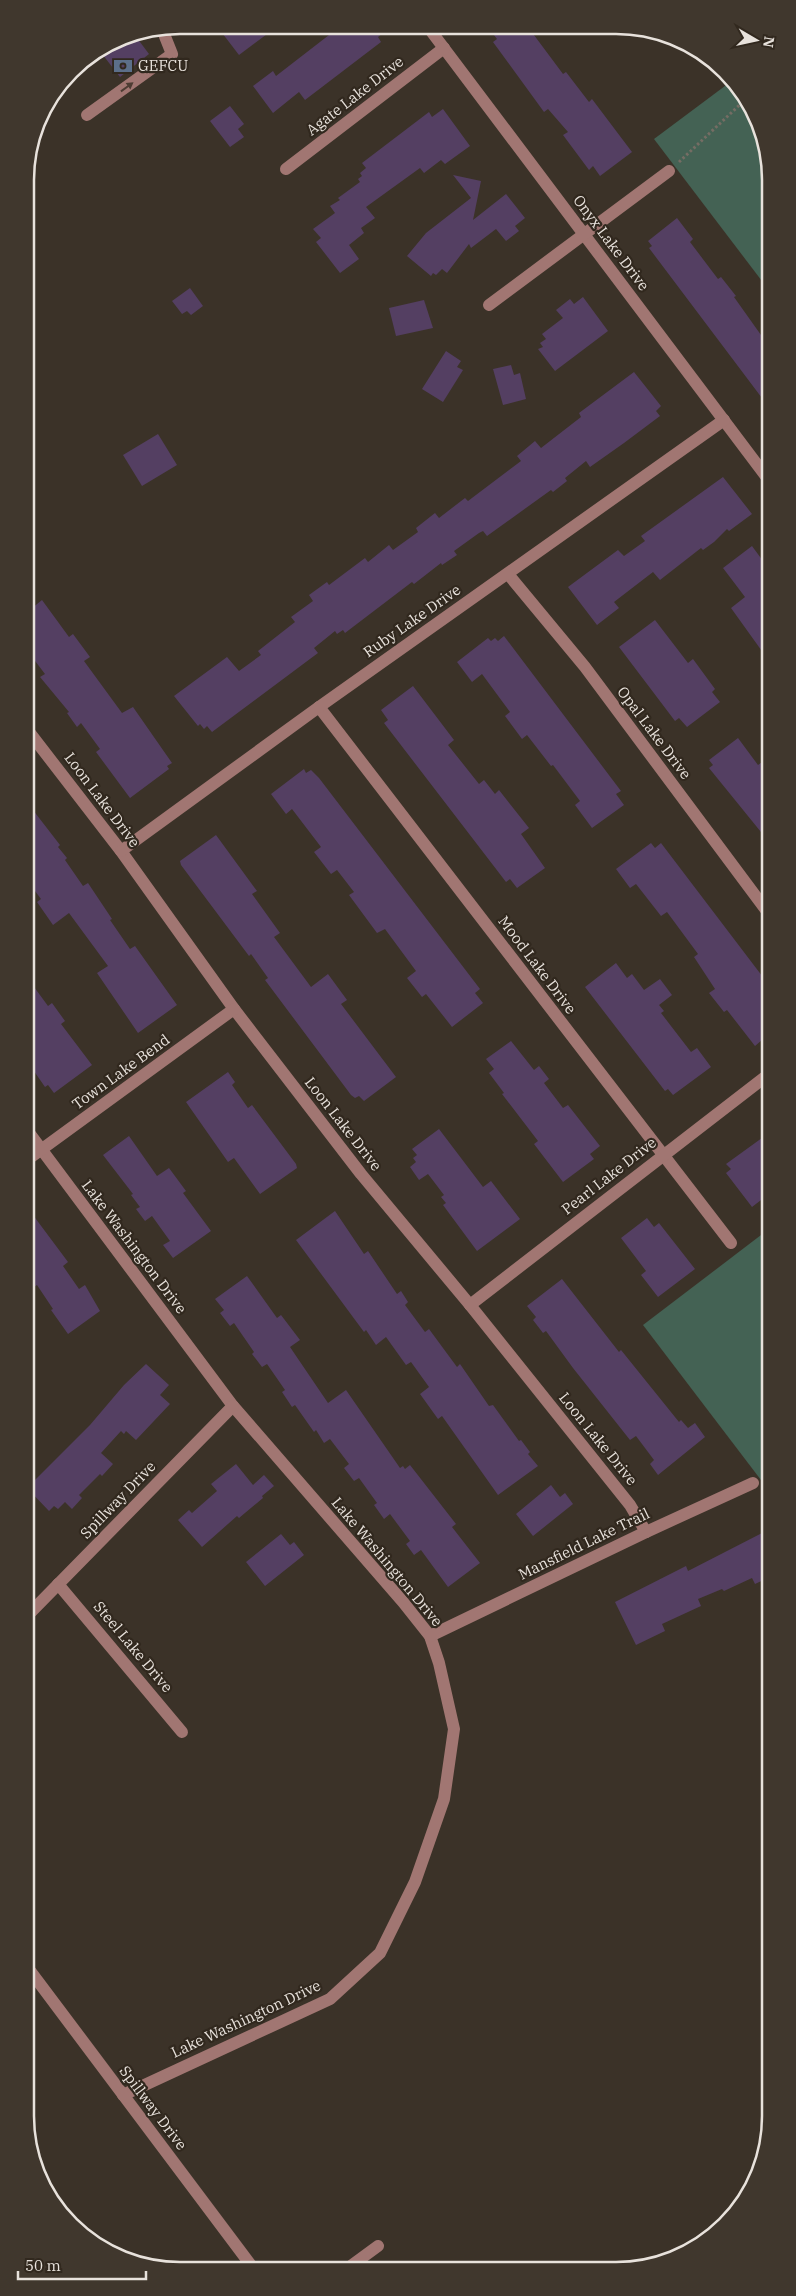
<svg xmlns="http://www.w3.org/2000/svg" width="796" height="2296" font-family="'IBM Plex Serif',serif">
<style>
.green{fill:#446254}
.building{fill:#543f62}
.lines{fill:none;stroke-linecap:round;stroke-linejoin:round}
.path{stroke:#756d64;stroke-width:3;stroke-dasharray:2.5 2.5;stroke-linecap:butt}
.minor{stroke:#a17672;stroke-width:12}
.oneway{fill:#4d3c33}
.labels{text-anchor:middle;stroke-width:4.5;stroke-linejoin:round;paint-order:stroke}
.poi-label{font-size:15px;fill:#e8e2dc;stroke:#31281e;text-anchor:start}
.street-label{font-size:15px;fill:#e8e2dc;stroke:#31281e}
.rim{fill:none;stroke:#e8e2dc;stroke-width:2.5}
</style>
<rect width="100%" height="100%" fill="#3b3228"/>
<g class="green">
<polygon points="733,80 750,102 768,149 768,289 654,139"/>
<polygon points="769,1229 770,1492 643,1325"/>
</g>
<g class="building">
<polygon points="216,25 278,26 239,55"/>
<polygon points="322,26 392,26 378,37 381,42 305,100 299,92 273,113 253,86 273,71 276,76 329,35"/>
<polygon points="488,27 528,27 563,74 566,72 589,102 592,99 632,152 600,176 593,166 589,170 563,135 568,132 548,109 544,112 493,42 497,39"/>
<polygon points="134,34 149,54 120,77 99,50 121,37"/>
<polygon points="230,106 244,124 238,129 244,137 230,147 210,121"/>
<polygon points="443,109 470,146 445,164 441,160 424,173 420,168 366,207 375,218 361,228 364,233 349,245 359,259 340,273 316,242 321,238 313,229 335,213 330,206 340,200 338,198 360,182 358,179 362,176 360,173 366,168 362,163 429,112 432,117"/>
<polygon points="453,175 481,181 473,220 506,194 525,218 515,226 519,231 506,241 496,229 471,248 469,244 447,273 442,269 436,275 433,273 431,276 407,256 426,233 471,198"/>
<polygon points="677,218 693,239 690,242 718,279 721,277 736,296 734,297 768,345 768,406 649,248 652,246 648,241"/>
<polygon points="190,288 203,306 191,315 187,311 182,314 172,301"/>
<polygon points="583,297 608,331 555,371 538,349 543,347 540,343 546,339 542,334 563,318 556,310 570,299 574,304"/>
<polygon points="424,300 433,328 396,336 389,308"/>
<polygon points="446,351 461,361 457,367 463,370 443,402 422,389"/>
<polygon points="511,365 514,375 520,373 526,399 503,405 493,369"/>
<polygon points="634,372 661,406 656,411 660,416 624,443 590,467 586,461 565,478 567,481 553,492 551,490 487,536 483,531 479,533 454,551 457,555 442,565 441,563 414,584 412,582 345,633 343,630 337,634 335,631 314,648 318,653 212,732 207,726 204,729 200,724 198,726 174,696 227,657 239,671 261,655 258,651 295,622 291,617 313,601 309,595 327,582 329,585 365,558 368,562 389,545 393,550 418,532 416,528 435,513 439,518 465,498 468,501 521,461 517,456 535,441 541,448 581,417 579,413"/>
<polygon points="158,434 177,465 142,486 123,455"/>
<polygon points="723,477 752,514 729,531 727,529 714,542 703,550 701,548 660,580 653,572 614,602 619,608 597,625 568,587 618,550 624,556 645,541 641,536"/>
<polygon points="752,546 763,561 761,562 764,566 761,571 769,581 769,661 731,608 745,597 723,568"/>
<polygon points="42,600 69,637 73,634 90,657 84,661 122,713 133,707 172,763 167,766 169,769 130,798 96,752 100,749 81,723 77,727 67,713 69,712 40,677 45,674 26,649 26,613"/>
<polygon points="655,620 688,663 693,659 715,689 712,692 720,702 687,727 679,718 675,721 619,647"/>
<polygon points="504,636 621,791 616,794 624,805 592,828 575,805 580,801 553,765 551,766 527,735 522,739 505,716 510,712 482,674 472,682 457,662 488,638 491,641 495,638 498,641"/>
<polygon points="413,686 454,740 448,745 479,784 484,780 495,794 499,790 529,828 521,834 545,868 517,888 510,879 506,882 384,723 388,720 381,710"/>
<polygon points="738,738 758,765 769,757 769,842 709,768 713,765 709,760"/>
<polygon points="304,769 306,773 311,770 319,778 480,989 475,993 483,1003 452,1027 426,994 422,997 407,978 416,971 385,929 377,933 349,895 354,892 337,870 331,874 314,852 321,847 292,809 286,814 271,794"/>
<polygon points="26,801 60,845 58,847 67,858 65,860 83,886 88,883 112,919 110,920 130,949 135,946 177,1005 138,1033 97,973 108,966 69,913 53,925 37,902 41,899 26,879"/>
<polygon points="216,835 257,891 252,894 280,933 274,937 311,987 328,974 347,1000 341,1004 396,1077 364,1101 359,1096 355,1098 351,1095 265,980 268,978 251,954 249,956 181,865 180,861"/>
<polygon points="651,843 655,848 661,843 769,985 769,1034 755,1046 727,1010 724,1012 709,993 715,989 694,957 698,954 667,912 661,916 636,884 630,888 616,869"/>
<polygon points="616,963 627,978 632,974 644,990 660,979 672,995 659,1005 664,1011 661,1013 691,1052 697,1048 711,1067 673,1095 668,1089 665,1091 585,987"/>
<polygon points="26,976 48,1006 52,1003 65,1021 61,1024 92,1065 54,1093 48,1085 45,1087 27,1061"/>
<polygon points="511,1041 534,1070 539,1066 549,1079 544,1083 563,1108 568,1105 600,1146 590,1154 594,1159 563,1182 534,1144 538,1141 502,1094 504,1093 489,1073 494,1069 486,1059"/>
<polygon points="228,1072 235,1082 232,1085 248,1108 252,1105 296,1164 297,1168 260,1194 234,1158 228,1162 186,1102"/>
<polygon points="439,1129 483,1187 491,1181 520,1219 477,1251 443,1205 446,1203 441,1197 444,1195 428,1174 419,1180 410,1167 416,1162 413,1158 417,1155 412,1149"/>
<polygon points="769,1133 769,1194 752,1207 726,1173 731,1169 726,1164"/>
<polygon points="129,1136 157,1176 169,1168 186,1191 183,1193 211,1231 173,1258 163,1245 170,1241 152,1216 145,1221 136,1209 140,1207 131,1195 133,1194 103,1155"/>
<polygon points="27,1207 68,1262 63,1266 79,1289 85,1285 100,1311 68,1334 51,1310 53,1309 37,1285 27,1292"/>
<polygon points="335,1211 364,1254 368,1251 397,1294 401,1291 408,1302 405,1305 425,1332 429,1329 457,1367 460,1364 489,1406 493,1405 519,1441 521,1440 530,1452 528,1454 538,1466 498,1495 442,1416 438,1419 420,1394 429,1387 411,1362 406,1365 386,1337 376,1345 366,1330 364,1332 296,1240"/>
<polygon points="647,1218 654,1227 659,1223 695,1269 658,1297 641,1275 646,1271 621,1238"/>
<polygon points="247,1276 277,1318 281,1315 300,1340 290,1347 328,1403 346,1390 400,1468 403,1466 405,1469 410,1465 456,1524 452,1527 480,1563 448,1587 421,1550 414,1555 406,1544 410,1541 390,1514 384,1519 374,1505 377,1503 359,1478 354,1481 344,1468 349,1464 330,1439 324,1443 316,1430 314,1432 295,1405 292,1407 282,1392 285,1390 267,1364 262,1367 252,1354 254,1352 234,1323 230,1326 220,1313 224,1310 215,1299"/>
<polygon points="562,1279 619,1352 621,1350 679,1422 681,1420 688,1428 695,1423 705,1437 658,1475 650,1464 654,1460 636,1436 630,1440 573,1368 546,1331 543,1333 533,1320 536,1317 527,1306"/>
<polygon points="146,1364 169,1385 160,1395 170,1404 136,1440 126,1431 124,1434 121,1431 101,1453 113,1464 102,1476 100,1474 79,1495 82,1498 72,1509 65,1502 58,1509 54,1506 49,1511 27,1488 90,1425 124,1385"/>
<polygon points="236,1464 253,1485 264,1475 274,1486 262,1496 263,1498 239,1518 237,1516 202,1547 178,1520 189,1510 192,1513 217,1491 211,1484"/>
<polygon points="551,1485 560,1497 565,1493 573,1504 533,1536 516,1514"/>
<polygon points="770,1529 770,1577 755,1584 752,1578 724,1591 722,1589 698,1599 701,1606 662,1624 665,1631 636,1645 615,1602 686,1566 688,1571"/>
<polygon points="281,1534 290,1545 294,1542 304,1555 265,1586 246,1562"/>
</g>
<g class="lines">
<polyline class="path" points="679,162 747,98"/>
<g class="minor">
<polyline points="428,27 768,479"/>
<polyline points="87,115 172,54 162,29"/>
<polyline points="286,169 444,48"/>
<polyline points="489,305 669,171"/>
<polyline points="508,574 585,667 769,914"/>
<polyline points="319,707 731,1243"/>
<polyline points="26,728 121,851 234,1009 361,1174 470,1305 630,1505 646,1532"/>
<polyline points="121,851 319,707 724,420"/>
<polyline points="27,1130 233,1406 403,1602 430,1636 439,1663 454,1729 444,1799 415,1882 380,1953 330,1999 123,2095"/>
<polyline points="27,1160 234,1009"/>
<polyline points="470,1305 769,1074"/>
<polyline points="58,1584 182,1732"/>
<polyline points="27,1616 233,1406"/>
<polyline points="430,1636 646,1532 753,1483"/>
<polyline points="28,1968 253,2268"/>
<polyline points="348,2268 378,2246"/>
</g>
</g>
<defs><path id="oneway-solid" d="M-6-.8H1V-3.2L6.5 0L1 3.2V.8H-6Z" transform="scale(1.25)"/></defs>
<use class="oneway" href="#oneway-solid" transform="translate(127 87) rotate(-36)"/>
<defs>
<g id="bank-bare" transform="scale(1.5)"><path d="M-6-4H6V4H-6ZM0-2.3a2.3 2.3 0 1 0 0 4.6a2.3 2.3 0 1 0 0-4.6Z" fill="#5c6f8a" stroke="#31281e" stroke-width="2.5" paint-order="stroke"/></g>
</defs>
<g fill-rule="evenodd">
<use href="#bank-bare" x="123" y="66"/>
</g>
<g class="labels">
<g class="poi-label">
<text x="138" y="71">GEFCU</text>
</g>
<g class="street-label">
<text transform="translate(355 96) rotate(-38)" y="5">Agate Lake Drive</text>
<text transform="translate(611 243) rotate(53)" y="5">Onyx Lake Drive</text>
<text transform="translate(412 621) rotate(-35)" y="5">Ruby Lake Drive</text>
<text transform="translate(654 733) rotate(53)" y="5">Opal Lake Drive</text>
<text transform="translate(102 800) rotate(53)" y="5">Loon Lake Drive</text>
<text transform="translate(537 965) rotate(53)" y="5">Mood Lake Drive</text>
<text transform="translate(121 1072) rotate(-36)" y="5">Town Lake Bend</text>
<text transform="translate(343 1124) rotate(52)" y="5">Loon Lake Drive</text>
<text transform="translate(609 1176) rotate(-38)" y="5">Pearl Lake Drive</text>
<text transform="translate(134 1247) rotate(53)" y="5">Lake Washington Drive</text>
<text transform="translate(598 1439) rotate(51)" y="5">Loon Lake Drive</text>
<text transform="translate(118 1500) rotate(-46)" y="5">Spillway Drive</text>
<text transform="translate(584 1544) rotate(-26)" y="5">Mansfield Lake Trail</text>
<text transform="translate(387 1562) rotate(50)" y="5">Lake Washington Drive</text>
<text transform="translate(133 1647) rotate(50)" y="5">Steel Lake Drive</text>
<text transform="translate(246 2019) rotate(-25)" y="5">Lake Washington Drive</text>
<text transform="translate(153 2108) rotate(53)" y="5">Spillway Drive</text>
</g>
</g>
<path d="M0 0H796V2296H0ZM180 34H616A146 146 0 0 1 762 180V2116A146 146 0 0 1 616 2262H180A146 146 0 0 1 34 2116V180A146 146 0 0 1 180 34Z" fill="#40372d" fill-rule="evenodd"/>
<path class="rim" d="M180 34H616A146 146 0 0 1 762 180V2116A146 146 0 0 1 616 2262H180A146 146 0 0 1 34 2116V180A146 146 0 0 1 180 34Z"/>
<g transform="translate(756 40) rotate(99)" stroke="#31281e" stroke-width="4" paint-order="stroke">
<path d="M0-4L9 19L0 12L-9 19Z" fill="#e8e2dc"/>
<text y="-8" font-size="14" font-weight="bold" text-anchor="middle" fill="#e8e2dc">N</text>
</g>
<path d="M18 2271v8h128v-8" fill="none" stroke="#e8e2dc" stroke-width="2.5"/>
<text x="25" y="2271" font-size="15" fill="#e8e2dc" stroke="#31281e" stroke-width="4" paint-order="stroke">50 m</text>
</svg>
